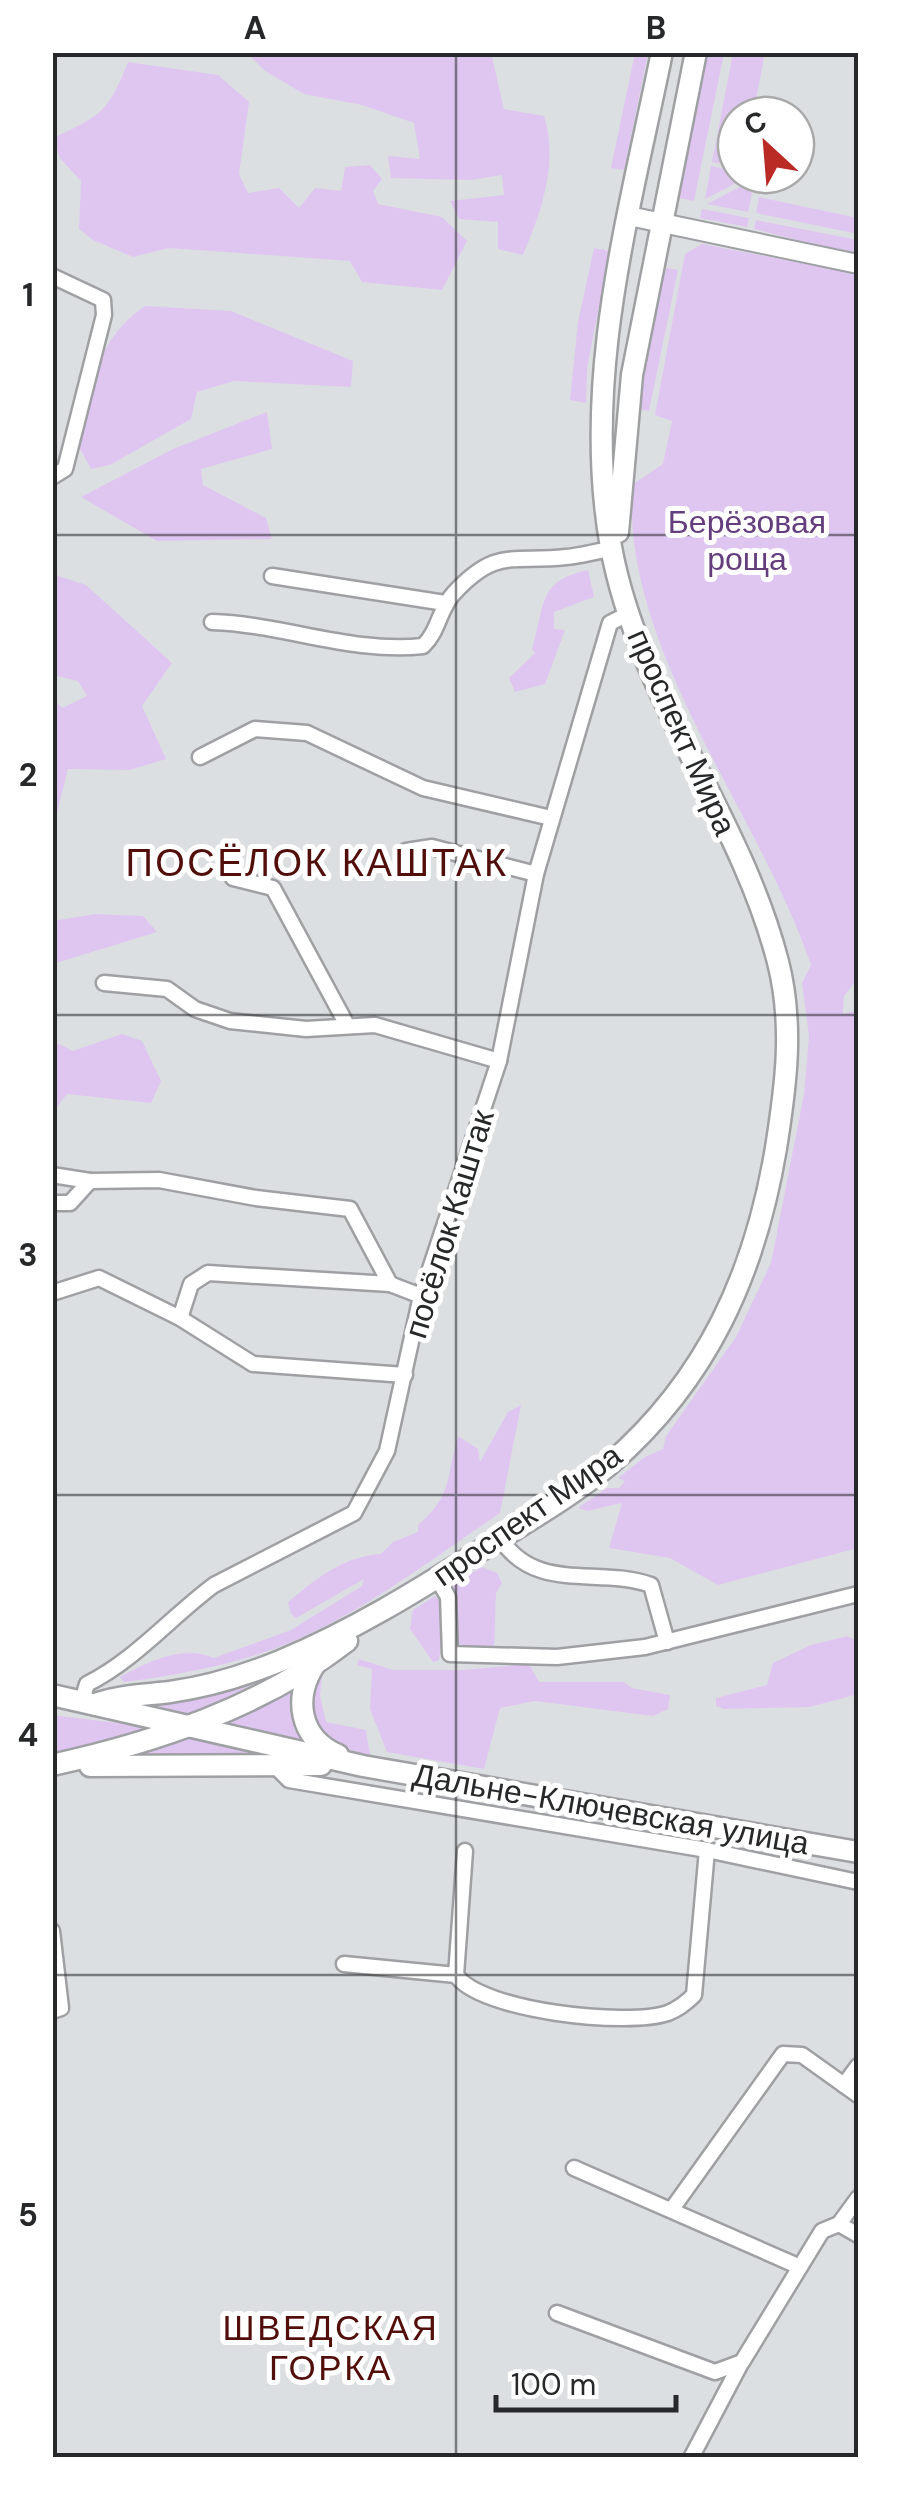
<svg xmlns="http://www.w3.org/2000/svg" width="911" height="2510" font-family="'DM Sans',sans-serif">
<style>
.green{fill:#dfc6f1}
.lines{fill:none;stroke-linecap:round;stroke-linejoin:round}
.minor-casing{stroke:#9ea0a3;stroke-width:19}
.tertiary-casing{stroke:#9ea0a3;stroke-width:22}
.primary-casing{stroke:#9ea0a3;stroke-width:25}
.minor{stroke:#fff;stroke-width:14}
.tertiary{stroke:#fff;stroke-width:18}
.primary{stroke:#fff;stroke-width:20}
.grid{fill:none;stroke:#272829;stroke-width:2.5;stroke-opacity:0.55}
.labels{text-anchor:middle;stroke-width:10;stroke-linejoin:round;paint-order:stroke}
.park-label{font-size:32px;fill:#643d7c;stroke:#fff}
.street-label{font-size:32px;fill:#272829;stroke:#fff}
.neighbourhood-label{font-size:35px;letter-spacing:2.5px;fill:#520e0b;stroke:#fff}
.quarter-label{font-size:38px;letter-spacing:2.5px;fill:#520e0b;stroke:#fff}
.neatline{fill:none;stroke:#272829;stroke-width:4}
.grid-label{font-size:32px;text-anchor:middle;font-weight:bold;fill:#272829}
</style>
<rect width="100%" height="100%" fill="#dcdfe2"/>
<g class="green">
<path d="M247 53H491L504 109 544 116C559 162 541 213 523 255L498 249V222L459 219 450 201 504 195 502 175 471 180 391 178 388 156 420 159 414 123 362 105 304 94 265 71Z"/>
<polygon points="635,53 648,53 624,170 611,168"/>
<polygon points="707,53 724,53 694,201 679,198"/>
<polygon points="733,53 765,53 753,115 736,115 736,166 712,162"/>
<path d="M128 62 218 75 249 102 239 174 248 193 279 188 299 208 315 188 341 191 345 167 370 165 382 179 373 191 378 204 442 217 467 241 442 290 362 282 350 261 169 248 133 257 93 240 79 229 81 181 60 158 53 138C101 116 108 112 128 62Z"/>
<polygon points="711,166 752,175 705,199"/>
<polygon points="755,179 748,212 707,204"/>
<polygon points="759,197 858,218 858,234 756,213"/>
<polygon points="702,209 749,218 747,227 700,218"/>
<polygon points="756,220 858,240 858,256 754,229"/>
<path d="M702 244 858 274V978L844 996 843 1014 858 1010V1548L718 1585 670 1558 609 1548 622 1503 588 1511 578 1508 607 1488H619L625 1481 618 1478 645 1457 663 1449 666 1436 736 1337 771 1263 804 1094 809 1036 802 983 811 965C758 810 622 651 632 485L663 464 672 421 655 415 685 254Z"/>
<polygon points="594,248 610,251 587,368 586,403 570,400 578,322"/>
<polygon points="662,267 678,270 649,411 633,408"/>
<path d="M145 306 231 311 353 361 351 387 234 381 197 392 191 419 110 465 91 469 78 445C93 387 93 342 145 306Z"/>
<polygon points="267,412 272,449 201,469 203,485 266,518 272,539 157,541 81,497 173,449"/>
<path d="M588 570 594 597 554 612V629L565 630 545 684 515 692 509 678 535 653 532 649C546 603 537 581 588 570Z"/>
<polygon points="53,574 86,585 172,663 142,706 166,759 130,770 68,769 53,828 53,698 62,708 87,696 78,681 53,675"/>
<polygon points="95,914 143,916 157,932 53,964 53,921"/>
<polygon points="122,1034 142,1041 161,1081 151,1103 67,1094 53,1112 53,1041 73,1051"/>
<path d="M521 1405 500 1513C435 1557 369 1608 296 1640 244 1663 180 1675 124 1682L120 1677C147 1662 184 1644 214 1658L291 1630 362 1586 364 1579 296 1618 291 1614 288 1602C316 1579 343 1556 381 1554L393 1542 418 1532V1525C453 1495 446 1477 458 1436L478 1449 480 1462 508 1412Z"/>
<polygon points="482,1567 497,1573 502,1583 496,1593 494,1651 466,1650 459,1643 450,1587"/>
<polygon points="435,1596 445,1607 439,1660 433,1662 410,1629 413,1610"/>
<polygon points="847,1636 858,1641 858,1694 810,1707 724,1709 716,1706 716,1698 767,1685 773,1663 811,1645"/>
<polygon points="316,1653 187,1717 113,1703"/>
<polygon points="359,1659 393,1670 463,1670 529,1664 539,1682 624,1682 632,1688 670,1695 668,1709 653,1716 535,1701 500,1708 484,1769 387,1752 370,1709 372,1669 357,1665"/>
<polygon points="323,1668 320,1695 326,1722 366,1730 370,1755 341,1748 310,1724 311,1680"/>
<polygon points="294,1684 292,1713 305,1741 217,1723"/>
<polygon points="52,1715 158,1728 53,1754"/>
<polygon points="184,1736 195,1737 294,1756 205,1754 102,1761"/>
</g>
<g class="lines">
<g class="minor-casing">
<g id="minor">
<polyline points="52,276 103,300 104,315 65,469 52,477"/>
<polyline points="272,576 445,603"/>
<path d="M212 622C282 624 353 654 423 646 439 631 439 609 454 593 497 547 512 563 566 557 581 556 596 551 611 549"/>
<polyline points="200,757 255,729 307,733 423,788 551,818"/>
<polyline points="406,851 432,847 536,874"/>
<polyline points="233,878 273,888 347,1025"/>
<polyline points="104,983 167,989 195,1009 230,1021 306,1029 375,1025 499,1061"/>
<polyline points="52,1175 90,1181"/>
<polyline points="52,1203 70,1203 90,1181 159,1180 256,1198 350,1209 390,1284 421,1296"/>
<polyline points="52,1293 99,1278 180,1318 253,1364 405,1375"/>
<polyline points="180,1318 191,1284 208,1273 390,1284"/>
<path d="M500 1538C536 1594 598 1566 651 1585L667 1642"/>
<polyline points="437,1578 448,1597 450,1654 557,1657 645,1647 858,1594"/>
<path d="M82 1701 87 1684C135 1660 171 1617 214 1585L354 1513 387 1451 421 1296 499 1061 536 874 610 623 628 614"/>
<polyline points="274,1765 289,1780 707,1850 858,1882"/>
<polyline points="52,1931 61,2008 52,2011"/>
<path d="M344 1964 456 1975C480 2011 627 2027 668 2013 678 2009 686 2003 694 1995L707 1850"/>
<polyline points="456,1975 465,1851"/>
<polyline points="844,2085 858,2066"/>
<polyline points="574,2168 800,2267"/>
<polyline points="672,2209 783,2054 802,2055 858,2095"/>
<polyline points="839,2224 858,2198"/>
<polyline points="839,2224 858,2235"/>
<polyline points="557,2313 715,2372 742,2362 822,2231 839,2224"/>
<polyline points="691,2458 740,2365"/>
</g>
</g>
<g class="tertiary-casing">
<polyline id="tertiary" points="629,216 858,264"/>
</g>
<g class="primary-casing">
<g id="primary">
<polyline points="618,532 632,375 696,52"/>
<path d="M315 1664C293 1698 299 1738 338 1755"/>
<polyline points="52,1695 363,1766 858,1852"/>
<path d="M98 1703C123 1695 145 1695 170 1692 207 1687 246 1675 280 1661 352 1631 415 1592 480 1551 524 1523 571 1497 610 1464 708 1379 755 1273 776 1148 786 1085 794 1025 778 962 741 817 638 695 611 547 581 380 629 215 662 52"/>
<path d="M52 1765C156 1742 262 1707 347 1641"/>
<polyline points="90,1766 321,1765"/>
</g>
</g>
<use href="#minor" class="minor"/>
<use href="#tertiary" class="tertiary"/>
<use href="#primary" class="primary"/>
</g>
<path class="grid" d="M456 52V2458M52 535H858M52 1015H858M52 1495H858M52 1975H858"/>
<g class="labels">
<g class="park-label">
<text x="747" y="533">Берёзовая<tspan x="747" dy="37">роща</tspan></text>
</g>
<g class="street-label">
<text transform="translate(682 732) rotate(66)" y="11">проспект Мира</text>
<text transform="translate(449 1224) rotate(-73)" y="11">посёлок Каштак</text>
<text transform="translate(527 1515) rotate(-35)" y="11">проспект Мира</text>
<text transform="translate(611 1809) rotate(10)" y="11">Дальне-Ключевская улица</text>
</g>
<g class="neighbourhood-label">
<text x="331" y="2340">ШВЕДСКАЯ<tspan x="331" dy="40">ГОРКА</tspan></text>
</g>
<g class="quarter-label">
<text x="317" y="876">ПОСЁЛОК КАШТАК</text>
</g>
</g>
<rect width="911" height="2510" fill="none" stroke="#ffffff" stroke-width="110"/>
<g transform="translate(766 145) rotate(334)"><circle r="48" fill="#ffffff" stroke="#a9a9a9" stroke-width="2.5"/>
<path d="M0-8L18 38L0 25L-18 38Z" fill="#ba2b25"/>
<text y="-15" font-size="28" font-weight="bold" text-anchor="middle" fill="#272829">С</text>
</g>
<path d="M496 2395v15h180v-15" fill="none" stroke="#272829" stroke-width="5"/>
<text x="511" y="2395" font-size="30" fill="#272829" stroke="#ffffff" stroke-width="8" paint-order="stroke">100 m</text>
<rect x="55" y="55" width="801" height="2400" class="neatline"/>
<g class="grid-label">
<text x="255" y="39">A</text>
<text x="656" y="39">B</text>
<text x="28" y="306">1</text>
<text x="28" y="786">2</text>
<text x="28" y="1266">3</text>
<text x="28" y="1746">4</text>
<text x="28" y="2226">5</text>
</g>
</svg>
